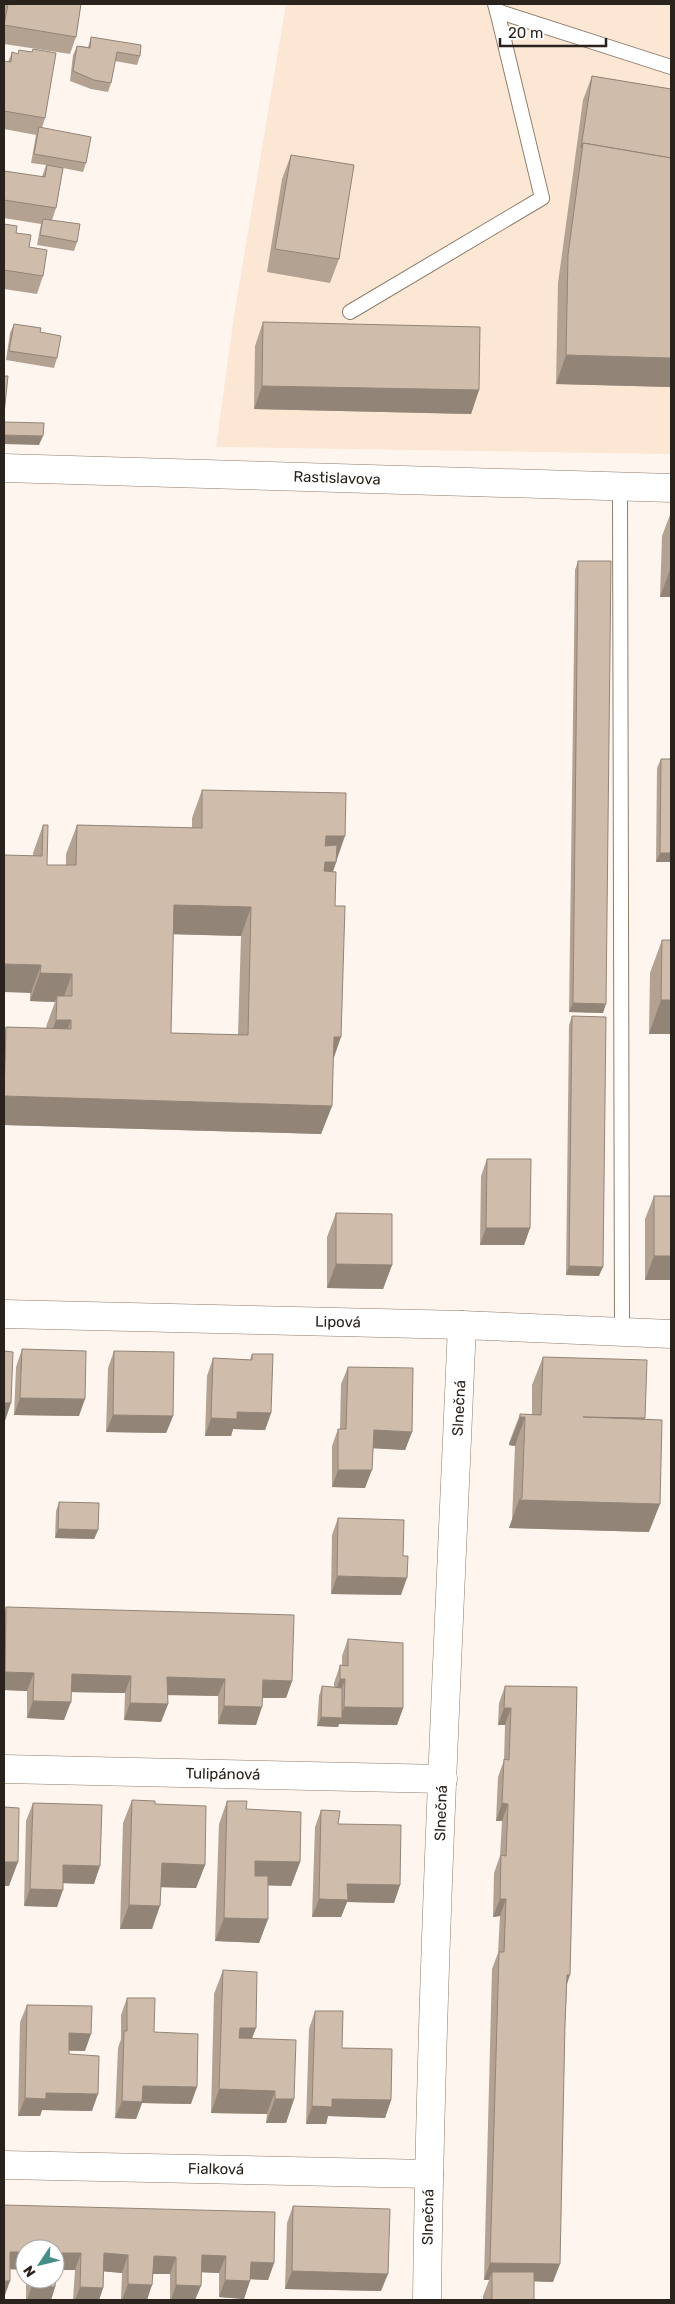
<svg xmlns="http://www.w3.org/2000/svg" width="675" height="2304" font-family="Rubik,sans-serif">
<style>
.built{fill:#fce7d4}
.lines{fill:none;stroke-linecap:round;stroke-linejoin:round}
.service-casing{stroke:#8e7c6b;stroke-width:16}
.minor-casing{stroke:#8e7c6b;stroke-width:29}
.service{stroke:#fff;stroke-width:14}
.minor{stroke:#fff;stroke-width:28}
.wall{fill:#b3a292;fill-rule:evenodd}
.shaded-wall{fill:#928477}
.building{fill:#d0bcaa;stroke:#928477;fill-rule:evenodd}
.labels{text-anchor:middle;stroke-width:4;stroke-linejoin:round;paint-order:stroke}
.street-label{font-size:15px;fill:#2a221c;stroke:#fff}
</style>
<rect width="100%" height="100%" fill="#fef5ee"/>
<polygon class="built" points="286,4 671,4 671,454 216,447 234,316"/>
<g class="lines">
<g class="service-casing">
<g id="service">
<polyline points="495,4 497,11 671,67"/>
<polyline points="350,312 542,198 497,11"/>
<polyline points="620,487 622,1332"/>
</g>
</g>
<g class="minor-casing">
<g id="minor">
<polyline points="4,468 671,488"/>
<polyline points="4,1314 462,1325 671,1334"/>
<polyline points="4,1769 443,1779"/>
<polyline points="4,2165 429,2174"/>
<path d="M427 2300C431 1975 448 1650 462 1325"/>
</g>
</g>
<use href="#service" class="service"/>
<use href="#minor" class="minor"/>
</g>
<g class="wall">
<polygon points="5,4 81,4 76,37 70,54 4,44 4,8"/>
<polygon points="91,37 140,56 137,65 115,61 111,83 108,92 91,89 70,81 73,55 77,46 88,47"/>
<polygon points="33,49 45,118 42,128 86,163 83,172 63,168 56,208 52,220 77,242 74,251 37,245 41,224 4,218 4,171 42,177 46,165 31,163 36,135 4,129 4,61 8,62 12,52 18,54 19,50 32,52"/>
<polygon points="592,76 671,89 671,387 556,384 558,283 583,100"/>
<polygon points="291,155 339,259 330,283 267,272 282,179"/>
<polygon points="4,224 16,233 29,247 43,276 37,294 4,289"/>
<polygon points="263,322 479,390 471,414 254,409 255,346"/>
<polygon points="14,324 40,332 57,358 54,368 6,360 10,333"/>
<polygon points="671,512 671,597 660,597 662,536"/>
<polygon points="578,561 603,1013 569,1012 575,570"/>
<polygon points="661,759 671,759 671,862 656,862 657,768"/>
<path d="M202 790 337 860 333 872 335 906 332 1106 321 1134 4 1125V1034L6 1027 46 1028 47 1024 55 1002 30 1001 33 853 43 825 47 865H66V854L77 825 192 828V818ZM173 934 241 936 238 1035 171 1033Z"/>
<polygon points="662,940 671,940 671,1034 649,1034 650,973"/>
<polygon points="572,1016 599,1276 566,1275 569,1025"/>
<polygon points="487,1159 530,1228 524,1245 480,1245 481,1176"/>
<polygon points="654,1196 671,1280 645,1280 645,1219"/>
<polygon points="336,1213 392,1265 383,1289 327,1288 327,1237"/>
<polygon points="22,1349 79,1416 14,1415 16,1367"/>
<polygon points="114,1351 173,1416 166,1433 106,1432 108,1368"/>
<polygon points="252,1354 271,1413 265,1430 233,1429 231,1436 205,1436 207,1376 213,1358 250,1360"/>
<polygon points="543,1357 645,1418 649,1532 509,1528 512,1520 515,1446 509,1445 509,1443 520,1414 532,1415 532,1385"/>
<polygon points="348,1367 412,1432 405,1450 373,1448 365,1488 332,1487 332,1446 338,1429 340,1429 341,1384"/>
<polygon points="59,1502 98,1530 94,1539 55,1538 56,1511"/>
<polygon points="338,1518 403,1556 401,1595 331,1594 332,1535"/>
<polygon points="6,1607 292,1681 286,1698 263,1698 256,1725 218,1724 218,1696 190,1695 168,1695 168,1704 161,1722 124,1720 125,1693 71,1692 64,1720 27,1718 27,1691 4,1690 4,1614"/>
<polygon points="348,1639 403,1708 397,1725 339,1724 338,1727 317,1726 319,1696 322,1686 334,1687 334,1683 340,1665 342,1665 342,1656"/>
<polygon points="505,1686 577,1687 567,1984 553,2282 534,2281 534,2300 483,2300 483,2296 489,2280 484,2280 492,1969 498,1953 500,1916 493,1917 494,1873 500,1856 502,1821 496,1821 498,1777 504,1760 505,1725 498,1725 499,1703"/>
<polygon points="132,1800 155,1804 205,1865 196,1888 161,1887 152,1929 120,1929 123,1823"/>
<polygon points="227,1801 246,1809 300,1862 291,1886 268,1885 268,1919 259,1943 215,1941 219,1824"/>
<polygon points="33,1803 94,1884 63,1883 57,1907 24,1906 26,1821"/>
<polygon points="321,1810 400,1885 394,1903 347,1902 341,1917 312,1917 315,1827"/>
<polygon points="223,1970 252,2039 294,2099 286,2123 266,2123 267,2114 211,2113 214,1994"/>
<polygon points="127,1998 154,2032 191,2104 142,2103 136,2119 115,2118 118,2048 121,2039 121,2015"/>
<polygon points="27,2005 85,2051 69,2051 69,2054 92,2111 42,2110 40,2116 18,2116 20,2022"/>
<polygon points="315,2011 342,2048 391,2100 385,2118 328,2116 326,2124 306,2124 309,2029"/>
<polygon points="4,2205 274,2263 268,2280 250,2279 244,2299 219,2297 219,2273 201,2272 195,2300 170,2300 170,2274 153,2274 147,2300 121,2300 122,2273 104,2271 103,2288 99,2300 73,2300 75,2270 56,2270 55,2287 51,2300 26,2300 26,2279 55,2279 55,2249 25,2249 10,2269"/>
<polygon points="293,2206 381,2291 285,2289 287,2223"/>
</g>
<g class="shaded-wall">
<polygon points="566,355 671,358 671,387 556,384"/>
<polygon points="262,386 479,390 471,414 254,409"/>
<polygon points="4,435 43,436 39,445 4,444"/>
<polygon points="671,567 671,597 660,597"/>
<polygon points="326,836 345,836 326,891 315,864"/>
<polygon points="660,853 671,853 671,862 656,862"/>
<polygon points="174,905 251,907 241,936 164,934"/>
<polygon points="4,964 41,965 31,993 4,992"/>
<polygon points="40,973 72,974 62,1002 57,996 55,1002 30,1001"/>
<polygon points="661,1000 671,1000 671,1034 649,1034"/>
<polygon points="573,1003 606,1004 603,1013 569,1012"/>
<polygon points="56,1020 71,1020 61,1049 45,1048"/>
<polygon points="334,1037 341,1037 331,1066"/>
<polygon points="4,1096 332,1106 321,1134 4,1125"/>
<polygon points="486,1228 530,1228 524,1245 480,1245"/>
<polygon points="654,1256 671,1256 671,1280 645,1280"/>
<polygon points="336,1264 392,1265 383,1289 327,1288"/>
<polygon points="569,1266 603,1267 599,1276 566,1275"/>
<polygon points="20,1398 85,1399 79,1416 14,1415"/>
<polygon points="4,1403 11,1403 5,1421 4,1420"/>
<polygon points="237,1412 271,1413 265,1430 233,1429 231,1436 205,1436 211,1418"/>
<polygon points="113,1415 173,1416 166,1433 106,1432"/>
<polygon points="520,1417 525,1417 515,1446 509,1445"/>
<polygon points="374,1430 412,1432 405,1450 368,1448"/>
<polygon points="338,1470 372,1470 365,1488 332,1487"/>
<polygon points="519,1500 660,1504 649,1532 509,1528"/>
<polygon points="58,1529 98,1530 94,1539 55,1538"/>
<polygon points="337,1576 407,1578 401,1595 331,1594"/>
<polygon points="5,1672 34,1673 27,1691 4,1690 4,1675"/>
<polygon points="72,1674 131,1676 125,1693 66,1692"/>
<polygon points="167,1677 225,1679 218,1696 161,1695"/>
<polygon points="340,1679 345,1679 339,1697 334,1696"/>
<polygon points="263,1680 292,1681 286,1698 257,1698"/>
<polygon points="33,1701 71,1702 64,1720 27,1718"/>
<polygon points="130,1703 168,1704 161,1722 124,1720"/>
<polygon points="224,1706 262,1707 256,1725 218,1724"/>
<polygon points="344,1707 403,1708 397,1725 339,1724 338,1727 317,1726 321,1717 340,1718"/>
<polygon points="504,1708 511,1708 505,1725 498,1725"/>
<polygon points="502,1803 508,1804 502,1821 496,1821"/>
<polygon points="255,1861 300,1862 291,1886 246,1885"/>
<polygon points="4,1862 18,1862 9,1886 4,1886"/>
<polygon points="162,1863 205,1865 196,1888 153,1887"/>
<polygon points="63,1865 100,1866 94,1884 57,1883"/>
<polygon points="347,1884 400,1885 394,1903 347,1902 341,1917 312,1917 319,1899"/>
<polygon points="30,1889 63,1890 57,1907 24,1906"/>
<polygon points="500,1899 506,1899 500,1916 493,1917"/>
<polygon points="129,1905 160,1906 152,1929 120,1929"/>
<polygon points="224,1918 268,1919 259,1943 215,1941"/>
<polygon points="567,1975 570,1975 564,1993"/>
<polygon points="240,2028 256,2028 247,2052 231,2052"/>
<polygon points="69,2033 91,2034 85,2051 63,2050"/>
<polygon points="143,2086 197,2087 191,2104 142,2103 136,2119 115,2118 122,2101"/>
<polygon points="219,2089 275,2091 267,2114 211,2113"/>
<polygon points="46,2093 98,2094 92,2111 42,2110 40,2116 18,2116 25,2098"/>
<polygon points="275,2099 294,2099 286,2123 266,2123"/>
<polygon points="332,2099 391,2100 385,2118 328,2116 326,2124 306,2124 312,2106"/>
<polygon points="10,2252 25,2252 25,2270 4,2269"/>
<polygon points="57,2253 81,2253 75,2270 55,2270"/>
<polygon points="104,2253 128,2255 122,2273 98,2271"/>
<polygon points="202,2255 226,2256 219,2273 195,2272"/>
<polygon points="154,2256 176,2257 170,2274 147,2274"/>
<polygon points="251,2262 274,2263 268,2280 245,2279"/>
<polygon points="490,2263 560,2264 553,2282 492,2280 492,2272 489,2280 484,2280"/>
<polygon points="292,2271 388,2274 381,2291 285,2289"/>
<polygon points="225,2280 250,2281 244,2299 219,2297"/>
<polygon points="4,2281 10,2281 4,2298"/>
<polygon points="128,2284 152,2285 147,2300 122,2300"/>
<polygon points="176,2285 201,2286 195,2300 171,2300"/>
<polygon points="32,2286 55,2287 51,2300 27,2300"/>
<polygon points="80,2287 103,2288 99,2300 75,2300"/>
</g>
<g class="building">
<polygon points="8,4 81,4 76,37 4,25"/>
<polygon points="91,37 141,45 140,56 117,52 111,83 94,80 73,71 77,46 90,48"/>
<polygon points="33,49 56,53 45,118 4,111 4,61 11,62 12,52 18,54 19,50 32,52"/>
<polygon points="592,76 671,89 671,158 583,143 581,148"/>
<polygon points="39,127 91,137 86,163 34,154"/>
<polygon points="583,143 671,158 671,358 566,355 568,255"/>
<polygon points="291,155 354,165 339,259 275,249"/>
<polygon points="47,165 63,168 56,208 4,200 4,171 45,177"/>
<polygon points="43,219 80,224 77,242 40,235"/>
<polygon points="4,224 17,226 16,233 31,235 29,247 47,250 43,276 4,270"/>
<polygon points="263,322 480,327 479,390 262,386"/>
<polygon points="14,324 41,328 40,332 61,336 57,358 9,351"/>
<polygon points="4,376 8,376 4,414"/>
<polygon points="4,422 44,423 43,436 4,435"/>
<polygon points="578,561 611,561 606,1004 573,1003"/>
<polygon points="661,759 671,759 671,853 660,853"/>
<path d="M202 790 346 793 345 836H326L325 846 337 845 336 862H325L324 871 336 872 335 906H345L341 1037H334L332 1106 4 1096 6 1027 71 1029V1020H56L57 996H72V974L40 973 41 965 4 964V855L42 856 43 825H48L47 865H76L77 825 202 828ZM174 905 251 907 248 1035 171 1033Z"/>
<polygon points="662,940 671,940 671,1000 661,1000"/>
<polygon points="572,1016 606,1017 603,1267 569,1266"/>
<polygon points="487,1159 531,1159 530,1228 486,1228"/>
<rect x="654" y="1196" width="17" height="60"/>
<polygon points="336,1213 392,1214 392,1265 336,1264"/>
<polygon points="22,1349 86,1351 85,1399 20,1398"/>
<polygon points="4,1351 13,1352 11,1403 4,1403"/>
<polygon points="114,1351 174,1352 173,1416 113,1415"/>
<polygon points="252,1354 273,1354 271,1413 237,1412 237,1419 211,1418 213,1358 252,1360"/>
<polygon points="543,1357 647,1360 645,1418 583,1417 662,1420 660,1504 519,1500 522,1498 525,1417 520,1417 520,1414 541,1415"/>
<polygon points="348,1367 413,1368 412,1432 374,1430 372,1470 338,1470 338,1429 346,1429"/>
<polygon points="59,1502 99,1503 98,1530 58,1529"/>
<polygon points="338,1518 404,1520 403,1556 408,1556 407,1578 337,1576"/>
<polygon points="6,1607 294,1615 292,1681 263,1680 262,1707 224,1706 225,1679 167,1677 168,1704 130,1703 131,1676 72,1674 71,1702 33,1701 34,1673 5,1672"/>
<polygon points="348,1639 403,1643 403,1708 344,1707 345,1679 340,1679 340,1665 348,1666"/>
<polygon points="322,1686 342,1688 342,1718 321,1717"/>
<polygon points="505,1686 577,1687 570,1975 567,1975 565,2024 560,2264 490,2263 499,1952 504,1952 506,1899 500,1899 501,1855 506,1856 508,1804 502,1803 504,1759 509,1760 511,1708 504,1708"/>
<polygon points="132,1800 155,1801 155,1804 206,1806 205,1865 162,1863 160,1906 129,1905"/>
<polygon points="227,1801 247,1801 246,1809 301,1812 300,1862 255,1861 255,1876 268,1876 268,1919 224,1918"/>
<polygon points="33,1803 102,1805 100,1866 63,1865 63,1890 30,1889"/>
<polygon points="4,1807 19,1808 18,1862 4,1862"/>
<polygon points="321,1810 340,1811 338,1824 401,1825 400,1885 347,1884 348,1900 319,1899"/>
<polygon points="223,1970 257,1972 256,2028 240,2028 239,2038 296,2040 294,2099 275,2099 275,2091 219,2089"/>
<polygon points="127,1998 155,1998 154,2032 198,2034 197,2087 143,2086 142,2102 122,2101 124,2031 127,2031"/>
<polygon points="27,2005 92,2006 91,2034 69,2033 69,2054 99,2056 98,2094 46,2093 46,2099 25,2098"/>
<polygon points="315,2011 343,2011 342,2048 392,2049 391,2100 332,2099 332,2107 312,2106"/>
<polygon points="4,2205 275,2212 274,2263 251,2262 250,2281 225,2280 226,2256 202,2255 201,2286 176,2285 176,2257 154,2256 152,2285 128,2284 128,2255 104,2253 103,2288 80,2287 81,2253 57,2253 55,2287 32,2286 32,2279 55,2279 55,2249 25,2249 25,2252 10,2252 10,2281 4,2281"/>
<polygon points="293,2206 390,2209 388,2274 292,2271"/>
<rect x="492" y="2272" width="42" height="28"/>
</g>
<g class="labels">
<g class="street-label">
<text transform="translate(337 478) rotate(2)" y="5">Rastislavova</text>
<text transform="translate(338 1322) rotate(1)" y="5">Lipová</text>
<text transform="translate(459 1408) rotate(-87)" y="5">Slnečná</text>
<text transform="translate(223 1774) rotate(1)" y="5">Tulipánová</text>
<text transform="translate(441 1813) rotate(-88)" y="5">Slnečná</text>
<text transform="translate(216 2169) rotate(1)" y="5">Fialková</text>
<text transform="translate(428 2217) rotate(-89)" y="5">Slnečná</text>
</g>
</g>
<rect width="675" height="2304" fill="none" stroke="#2a221c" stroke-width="10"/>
<g transform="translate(40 2264) rotate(235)"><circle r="24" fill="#ffffff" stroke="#aaa7a4"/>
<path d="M0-4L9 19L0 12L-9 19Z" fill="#478e89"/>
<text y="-8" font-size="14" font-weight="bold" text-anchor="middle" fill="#2a221c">N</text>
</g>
<path d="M500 38v8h106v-8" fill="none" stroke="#2a221c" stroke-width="2.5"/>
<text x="508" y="38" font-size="15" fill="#2a221c" stroke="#ffffff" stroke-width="4" paint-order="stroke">20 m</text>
</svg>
